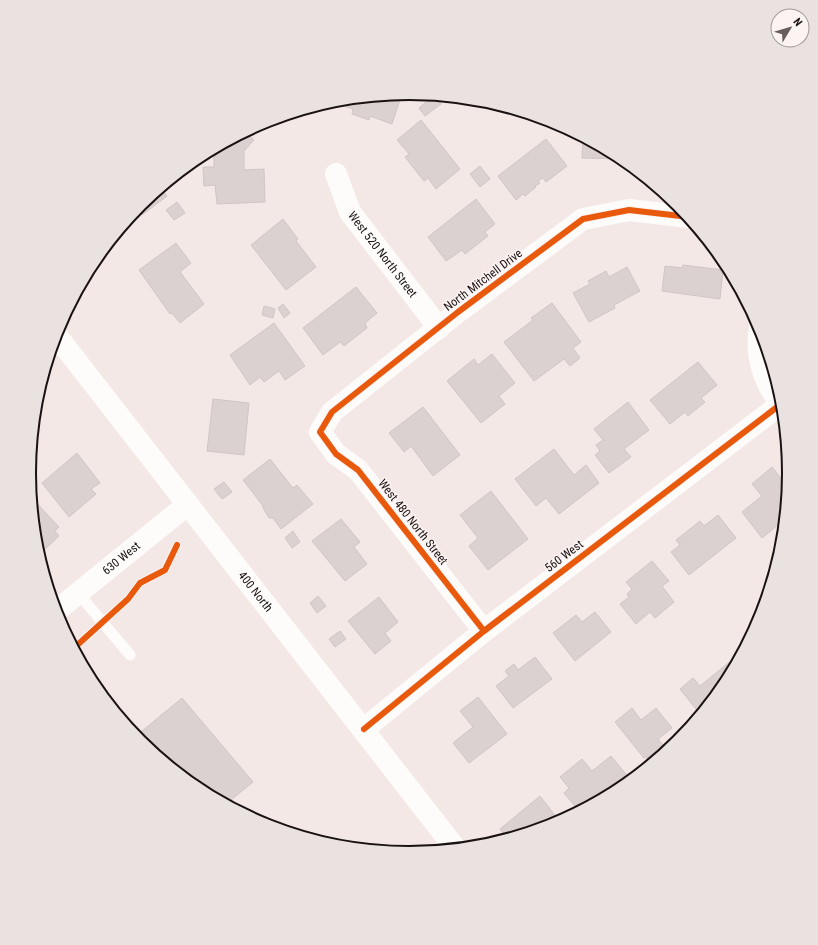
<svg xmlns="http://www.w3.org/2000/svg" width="818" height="945" font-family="'Roboto Condensed',sans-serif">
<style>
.building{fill:#dbd1d0;stroke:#cfc6c5}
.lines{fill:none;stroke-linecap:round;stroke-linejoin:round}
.lane{stroke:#fdfcfb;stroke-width:11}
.street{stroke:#fdfcfb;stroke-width:22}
.secondary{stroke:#fdfcfb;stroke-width:22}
.cycleway-casing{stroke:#fcf3f3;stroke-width:8}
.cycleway{stroke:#e8590c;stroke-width:6}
.labels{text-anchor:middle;stroke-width:3;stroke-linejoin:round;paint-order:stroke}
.street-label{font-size:12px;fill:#1a1212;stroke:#fcf3f3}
.rim{fill:none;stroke:#1a1212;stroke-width:2}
</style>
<rect width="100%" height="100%" fill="#f4e8e7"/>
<g class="building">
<polygon points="402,93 392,124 370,116 369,120 352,114 353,109 335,103 336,100"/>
<polygon points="434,95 441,104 425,116 419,108"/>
<polygon points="421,120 460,169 436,189 428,178 424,181 405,157 409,154 397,140"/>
<polygon points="245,132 254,140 244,151 244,170 264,169 265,202 217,204 215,185 204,186 203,167 214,167 214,154 201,155"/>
<polygon points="583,137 620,157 623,159 582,158"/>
<polygon points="546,139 567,166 546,182 543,178 538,181 540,183 535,186 536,187 525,196 523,194 516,200 498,176"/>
<polygon points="480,166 490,179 480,187 470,174"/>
<polygon points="160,188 167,196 142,215 137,208"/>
<polygon points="476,199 495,224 485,232 488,236 465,254 462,250 446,261 428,237"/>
<polygon points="177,202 185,213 174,220 166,210"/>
<polygon points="283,219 298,239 296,241 316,267 286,290 251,245"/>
<polygon points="176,243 191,263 180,272 204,304 180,323 172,313 170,314 139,270"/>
<polygon points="683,265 723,270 720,299 662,291 665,266 682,268"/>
<polygon points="627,267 640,291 614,305 615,308 589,322 573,293 590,284 588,281 606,271 609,277"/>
<polygon points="356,287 377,313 365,323 367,328 344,346 340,342 323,355 303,328"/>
<polygon points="552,303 581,342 573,348 580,358 570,366 564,359 534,381 504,342 533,320 531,318"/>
<polygon points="283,304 290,313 284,318 278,308"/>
<polygon points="264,306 275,309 273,318 262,315"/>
<polygon points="274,323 305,366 285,380 279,371 264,382 260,377 250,385 230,355"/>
<polygon points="492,354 515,383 499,396 505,404 481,423 447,381 474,359 478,365"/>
<polygon points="698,362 717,385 701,398 705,402 688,416 685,412 670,424 650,400"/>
<polygon points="213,399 249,403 244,455 207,451"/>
<polygon points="628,402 649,430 624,449 631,457 609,473 595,455 600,451 596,445 603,440 594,429"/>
<polygon points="423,407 460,455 433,476 411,446 404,452 389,433"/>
<polygon points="554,449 574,475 586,465 599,483 559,514 546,498 536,506 515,479"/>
<polygon points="77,453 100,483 91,489 96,494 69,517 42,483"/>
<polygon points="270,459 293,488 297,485 313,504 281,529 273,518 269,518 263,508 263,506 243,480"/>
<polygon points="772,467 788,487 784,520 762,538 742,512 762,496 752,484"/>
<polygon points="224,482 232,492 222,499 214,489"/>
<polygon points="491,491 528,539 488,570 469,546 478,538 460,515"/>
<polygon points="31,497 59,527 55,531 59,536 39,555 36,546"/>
<polygon points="718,515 736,538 689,575 671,552 680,545 676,540 700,521 704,526"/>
<polygon points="341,519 360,542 354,547 367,564 345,581 312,541"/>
<polygon points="293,531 300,542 292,548 285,538"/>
<polygon points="652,561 669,581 662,586 674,602 655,618 650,612 636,624 620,604 629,597 627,594 632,589 626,582"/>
<polygon points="318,596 326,606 317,613 310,603"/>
<polygon points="379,597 398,622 385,633 391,641 375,654 348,621"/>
<polygon points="595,612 611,632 575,661 553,633 576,615 582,622"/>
<polygon points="340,631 346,639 335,647 329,639"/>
<polygon points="535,657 552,679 513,708 496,686 509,676 505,671 514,664 518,670"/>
<polygon points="732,660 736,664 725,684 700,714 680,689 693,678 700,686"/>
<polygon points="478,697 507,734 469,763 453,743 473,727 460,711"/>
<polygon points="182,698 253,782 226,804 198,788 136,736"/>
<polygon points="632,708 641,720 656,708 672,728 658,739 667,750 652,763 646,757 644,758 615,722"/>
<polygon points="611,756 630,779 615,791 579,811 564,793 569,788 560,777 582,759 592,771"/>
<polygon points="540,796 557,818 546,826 507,838 500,829"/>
</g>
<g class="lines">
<polyline class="lane" points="78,593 130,655"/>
<g class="street">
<path id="s1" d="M336 174 350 212 439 328"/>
<path d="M760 327C755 357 764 383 783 407"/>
<polyline points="484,631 358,470 336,454 320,432 332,412 458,312 583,219 629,210 689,217"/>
<polyline points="364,729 484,631 781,404"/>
</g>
<g class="secondary">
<path id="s2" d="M56 335C188 507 323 676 455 848"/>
<path id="s3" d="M56 611 187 505"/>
</g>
<g class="cycleway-casing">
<g id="cycleway">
<polyline points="484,631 358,470 336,454 320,432 332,412 458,312 583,219 629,210 689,217"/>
<polyline points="74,648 128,599 140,583 165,570 177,545"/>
<polyline points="364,729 484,631 781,404"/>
</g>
</g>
<use href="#cycleway" class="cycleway"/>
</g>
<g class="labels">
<g class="street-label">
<text dy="4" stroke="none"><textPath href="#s1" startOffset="94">West 520 North Street</textPath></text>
<text transform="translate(483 280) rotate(-37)" y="4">North Mitchell Drive</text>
<text transform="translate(413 522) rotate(52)" y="4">West 480 North Street</text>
<text transform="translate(564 556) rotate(-37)" y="4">560 West</text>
<text dy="4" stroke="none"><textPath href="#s3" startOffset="84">630 West</textPath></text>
<text dy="4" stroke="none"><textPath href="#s2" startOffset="325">400 North</textPath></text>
</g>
</g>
<path d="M0 0H818V945H0ZM36 473a373 373 0 1 1 746 0a373 373 0 1 1-746 0Z" fill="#eae1e1" fill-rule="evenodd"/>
<path class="rim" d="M36 473a373 373 0 1 1 746 0a373 373 0 1 1-746 0Z"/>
<g transform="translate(790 28) rotate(52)"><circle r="19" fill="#fcf3f3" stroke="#a29999"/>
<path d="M0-3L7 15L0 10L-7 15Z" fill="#665d5d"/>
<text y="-6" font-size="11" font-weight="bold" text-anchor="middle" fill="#1a1212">N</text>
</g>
</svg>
